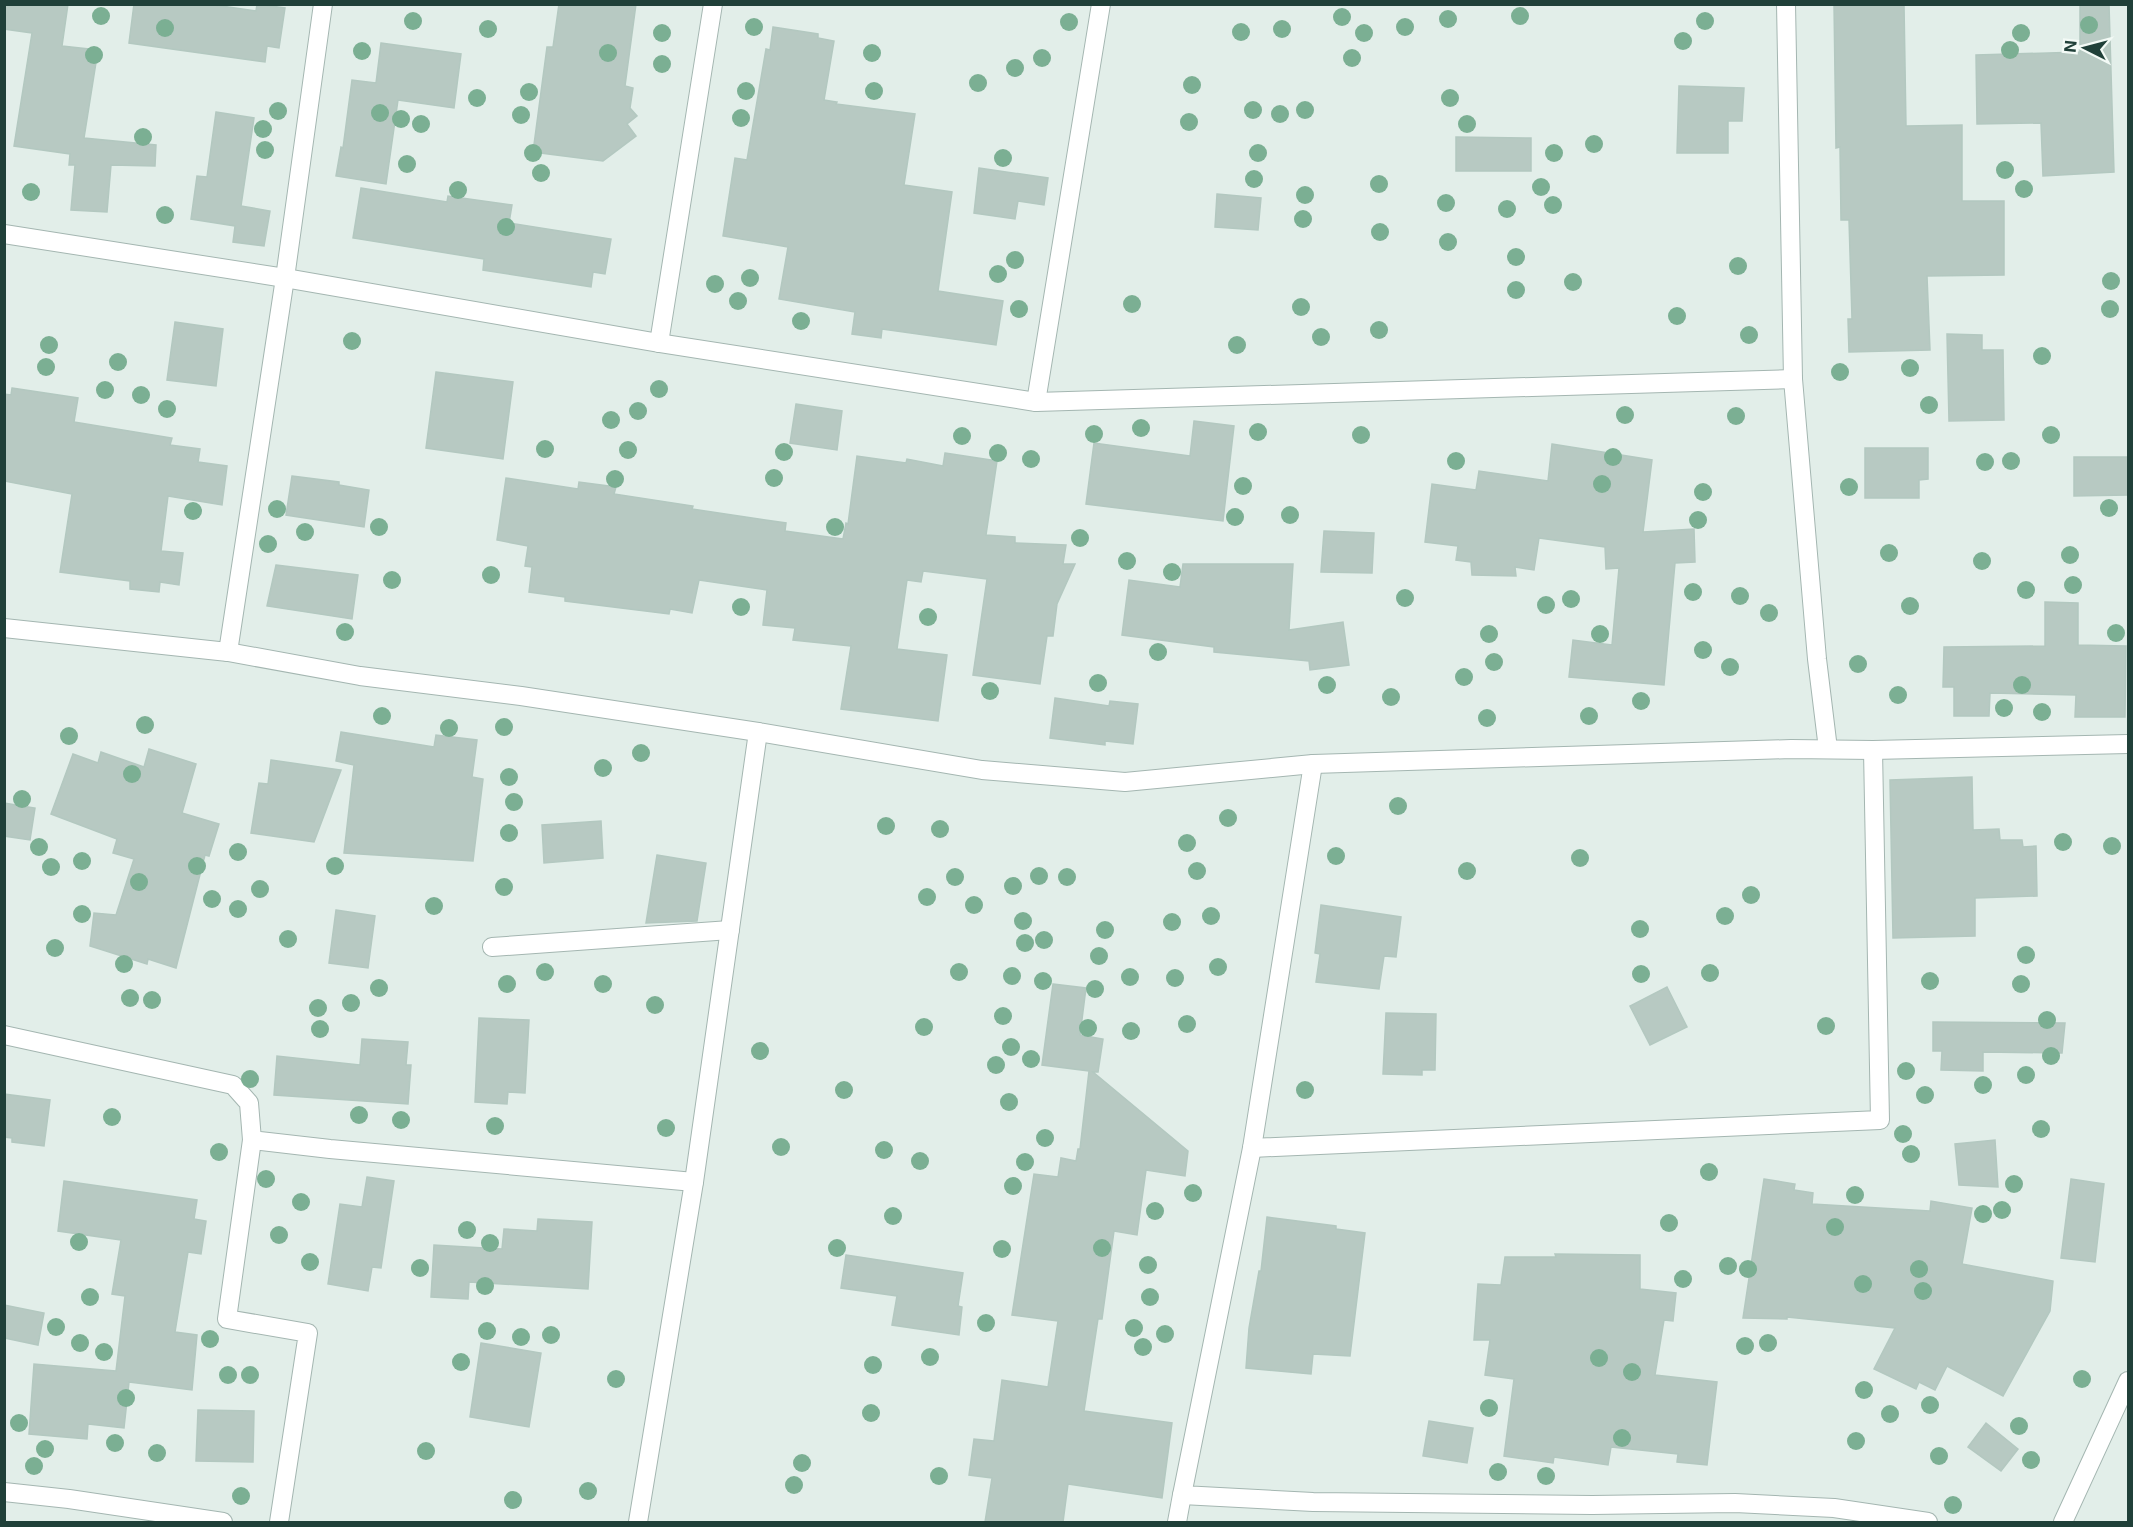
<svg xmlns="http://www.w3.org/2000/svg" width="2133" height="1527" font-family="Inter,sans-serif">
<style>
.building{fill:#b7c9c2;stroke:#b3c8c0;stroke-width:1.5}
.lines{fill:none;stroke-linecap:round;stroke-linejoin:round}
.minor-casing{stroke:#a4b6b1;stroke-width:20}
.minor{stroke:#fff;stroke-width:18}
.tree{fill:#7baf93}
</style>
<rect width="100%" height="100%" fill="#e2eee9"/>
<g class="building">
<polygon points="4,4 68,4 62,46 98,50 84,138 156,145 155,166 111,165 107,212 71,210 75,165 69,165 70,154 14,146 32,33 4,29"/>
<polygon points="134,4 208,4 256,11 257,4 285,8 279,48 267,46 265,62 129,43"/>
<polygon points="559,4 636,4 625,86 633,88 630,108 637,116 627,124 636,136 603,161 533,152 547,47 553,47"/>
<polygon points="1834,4 1904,4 1906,126 1962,125 1962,201 2004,201 2004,275 1927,276 1930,350 1849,352 1848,319 1852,319 1849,220 1841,220 1840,147 1836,148"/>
<polygon points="2080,4 2109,4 2114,172 2043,176 2041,123 1977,124 1976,55 2080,52"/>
<polygon points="773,27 818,34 818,38 834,41 824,100 837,102 836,104 915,114 904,185 952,192 938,291 1003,301 996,345 882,329 881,338 852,334 855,312 779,299 788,247 723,236 735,158 747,160 766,49 770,50"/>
<polygon points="381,43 461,54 454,108 398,100 386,184 336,176 341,147 343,148 352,80 376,83"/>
<polygon points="1679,86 1744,88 1742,121 1728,121 1728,153 1677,153"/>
<polygon points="216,112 254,118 241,206 270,211 264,246 233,242 235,226 191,219 197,176 207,177"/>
<polygon points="1456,137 1531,138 1531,171 1456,171"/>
<polygon points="979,168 1048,178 1044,205 1018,201 1015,219 974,213"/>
<polygon points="361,188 447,202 448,196 512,205 509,223 611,239 605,274 593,272 591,287 483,270 484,259 353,238"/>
<polygon points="1217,194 1261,198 1258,230 1215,227"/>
<polygon points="175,322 223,329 216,386 167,380"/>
<polygon points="1947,334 1982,335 1982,350 2003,350 2004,420 1949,421"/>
<polygon points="436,372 513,382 503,459 426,448"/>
<polygon points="12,388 78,398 74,422 172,438 170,445 200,449 198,462 227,466 222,505 168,496 161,551 183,553 179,585 160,582 159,592 130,589 130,581 60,572 72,494 4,481 4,394 11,395"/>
<polygon points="796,404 842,411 837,450 790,443"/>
<polygon points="1194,421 1234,426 1223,521 1086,504 1094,443 1190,456"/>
<polygon points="1552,444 1652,460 1643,532 1694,529 1695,562 1675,563 1664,685 1569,677 1573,640 1612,645 1619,568 1606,569 1605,547 1539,538 1534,570 1515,567 1516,576 1472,575 1471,562 1456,560 1458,546 1425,542 1432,484 1476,490 1479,471 1548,481"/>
<polygon points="1865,448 1928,448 1928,479 1919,480 1919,498 1865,498"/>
<polygon points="945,453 997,461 986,535 1015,537 1015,543 1066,545 1063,564 1075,564 1057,604 1053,636 1047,636 1040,684 973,675 987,579 923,571 921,582 907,580 897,649 947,655 938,721 841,709 851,646 793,640 795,628 763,625 767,590 699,580 692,613 670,609 669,614 565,601 565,597 529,592 532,567 525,566 528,546 497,540 506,478 578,489 579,482 616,487 614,494 693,506 692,509 786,523 785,531 843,539 846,523 848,524 857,456 906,463 907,459 943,466"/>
<polygon points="2074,457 2128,457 2128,495 2074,496"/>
<polygon points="292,476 339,482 339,485 369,490 364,527 286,515"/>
<polygon points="1324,531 1374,533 1372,573 1321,572"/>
<polygon points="1183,564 1293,564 1289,630 1343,622 1349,665 1310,670 1309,661 1214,652 1214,647 1122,635 1129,580 1180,587"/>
<polygon points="276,565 358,575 352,619 267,606"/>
<polygon points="2045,602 2078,603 2078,645 2126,646 2125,717 2075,717 2076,695 1990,693 1989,716 1954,716 1954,687 1943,687 1944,647 2045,646"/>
<polygon points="1055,698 1109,706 1110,701 1138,704 1133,744 1105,741 1105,745 1050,738"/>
<polygon points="341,732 434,747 436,735 477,740 472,777 483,779 473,861 344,853 354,765 336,761"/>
<polygon points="149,749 196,764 182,813 219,824 209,856 205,855 176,968 148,959 147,964 90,946 94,913 116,915 134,859 113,853 117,839 51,814 73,754 98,763 101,752 144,767"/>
<polygon points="271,760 341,770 314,842 251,833 259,783 268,784"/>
<polygon points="1972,777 1973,830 1999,829 2000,840 2022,840 2023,847 2036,846 2037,896 1975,898 1975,936 1893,938 1890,780"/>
<polygon points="4,803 35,808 30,840 4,836"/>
<polygon points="601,821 603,858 544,863 542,825"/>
<polygon points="657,855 706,863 697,921 646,923"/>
<polygon points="1321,905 1401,917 1396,957 1384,956 1379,989 1316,982 1320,954 1315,953"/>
<polygon points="336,910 375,916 368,968 329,963"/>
<polygon points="1053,984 1086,988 1080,1035 1103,1039 1098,1072 1093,1072 1188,1151 1185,1176 1146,1170 1137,1235 1114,1231 1102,1319 1098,1319 1084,1411 1172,1423 1162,1498 1068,1484 1063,1522 985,1522 992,1478 969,1475 974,1439 994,1441 1002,1380 1048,1387 1058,1321 1012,1315 1034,1174 1058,1177 1061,1158 1076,1161 1078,1149 1080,1149 1089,1071 1042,1065"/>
<polygon points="1667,987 1687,1027 1650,1045 1630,1006"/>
<polygon points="1386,1013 1436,1014 1435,1070 1422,1070 1422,1075 1383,1074"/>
<polygon points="479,1018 529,1020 525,1093 508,1092 507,1104 475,1102"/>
<polygon points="1933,1022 2065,1023 2062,1053 1983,1052 1983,1071 1941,1070 1942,1051 1933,1051"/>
<polygon points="362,1039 408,1042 406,1065 411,1065 408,1104 274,1095 277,1056 360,1065"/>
<polygon points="4,1094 50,1100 44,1146 12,1142 12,1138 4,1137"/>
<polygon points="1995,1140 1998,1187 1959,1185 1955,1144"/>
<polygon points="367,1177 394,1181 381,1268 372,1267 368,1291 328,1284 340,1204 362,1207"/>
<polygon points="1764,1179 1795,1184 1794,1190 1813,1193 1812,1204 1930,1211 1931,1201 1972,1208 1962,1264 2053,1281 2050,1311 2003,1396 1947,1366 1935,1390 1919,1382 1916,1389 1874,1369 1895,1328 1787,1317 1787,1319 1743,1318"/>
<polygon points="2071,1179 2104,1184 2095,1262 2061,1258"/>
<polygon points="64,1181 197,1200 194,1219 206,1221 201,1254 188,1252 175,1332 197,1335 192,1390 129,1382 124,1428 88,1424 87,1439 29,1434 34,1364 116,1371 125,1296 112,1294 121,1240 58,1231"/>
<polygon points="1267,1217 1336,1226 1336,1229 1365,1233 1350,1356 1313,1354 1311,1374 1246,1368 1249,1328 1259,1271 1261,1271"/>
<polygon points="538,1219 592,1222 588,1289 469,1282 468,1299 431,1297 434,1245 502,1249 504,1229 537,1231"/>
<polygon points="1555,1254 1640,1255 1640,1289 1676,1293 1673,1321 1664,1320 1655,1375 1717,1382 1707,1465 1677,1462 1678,1454 1611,1447 1608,1465 1554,1457 1553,1463 1504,1456 1514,1379 1485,1375 1490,1340 1474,1340 1478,1284 1501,1285 1505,1257 1556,1257"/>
<polygon points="846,1255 963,1273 958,1306 962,1307 959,1335 892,1325 897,1296 841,1288"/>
<polygon points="4,1305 44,1313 38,1345 4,1338"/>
<polygon points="481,1343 541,1353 529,1427 470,1417"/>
<polygon points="198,1410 254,1411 253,1462 196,1461"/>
<polygon points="1429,1421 1473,1428 1467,1463 1423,1456"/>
<polygon points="1986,1423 2018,1449 2001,1471 1968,1447"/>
</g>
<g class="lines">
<g class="minor-casing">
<g id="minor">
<polyline points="1786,4 1793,379 1817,659 1828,749"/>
<polyline points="4,234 285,278 659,343 1036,402 1793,379"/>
<polyline points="659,343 713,4"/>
<polyline points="1036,402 1101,4"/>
<polyline points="4,628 228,652 360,676 521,696 758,732 982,770 1125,782 1313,764 1791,749 1873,750 2128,744"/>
<polyline points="228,652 285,278 323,4"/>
<polyline points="1313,764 1252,1148 1182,1495 1313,1502 1592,1505 1735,1503 1834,1508 1928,1522"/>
<polyline points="492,947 730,930"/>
<polyline points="4,1035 233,1085 249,1103 252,1140 330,1149 694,1182"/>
<polyline points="252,1140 227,1319 308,1333 279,1522"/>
<polyline points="1252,1148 1880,1120 1873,750"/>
<polyline points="4,1492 69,1499 223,1522"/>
<polyline points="638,1522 694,1182 758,732"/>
<polyline points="1177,1522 1182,1495"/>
<polyline points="2063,1522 2128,1381"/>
</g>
</g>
<use href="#minor" class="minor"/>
</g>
<g class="tree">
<circle cx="101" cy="16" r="9"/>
<circle cx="1520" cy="16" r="9"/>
<circle cx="1342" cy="17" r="9"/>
<circle cx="1448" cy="19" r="9"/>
<circle cx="413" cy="21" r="9"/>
<circle cx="1705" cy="21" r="9"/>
<circle cx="1069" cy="22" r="9"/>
<circle cx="2089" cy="25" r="9"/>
<circle cx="754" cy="27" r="9"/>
<circle cx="1405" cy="27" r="9"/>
<circle cx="165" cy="28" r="9"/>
<circle cx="488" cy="29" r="9"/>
<circle cx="1282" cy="29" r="9"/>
<circle cx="1241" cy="32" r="9"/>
<circle cx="662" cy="33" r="9"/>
<circle cx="1364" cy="33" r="9"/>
<circle cx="2021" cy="33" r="9"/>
<circle cx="1683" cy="41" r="9"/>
<circle cx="2010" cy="50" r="9"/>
<circle cx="362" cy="51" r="9"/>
<circle cx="608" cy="53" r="9"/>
<circle cx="872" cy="53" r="9"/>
<circle cx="94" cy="55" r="9"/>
<circle cx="1042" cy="58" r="9"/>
<circle cx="1352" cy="58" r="9"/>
<circle cx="662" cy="64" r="9"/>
<circle cx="1015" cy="68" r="9"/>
<circle cx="978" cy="83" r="9"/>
<circle cx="1192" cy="85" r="9"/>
<circle cx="746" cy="91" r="9"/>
<circle cx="874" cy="91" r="9"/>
<circle cx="529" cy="92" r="9"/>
<circle cx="477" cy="98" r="9"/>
<circle cx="1450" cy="98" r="9"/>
<circle cx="1253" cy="110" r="9"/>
<circle cx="1305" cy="110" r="9"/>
<circle cx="278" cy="111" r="9"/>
<circle cx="380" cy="113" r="9"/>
<circle cx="1280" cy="114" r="9"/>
<circle cx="521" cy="115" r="9"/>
<circle cx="741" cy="118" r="9"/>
<circle cx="401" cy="119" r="9"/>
<circle cx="1189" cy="122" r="9"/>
<circle cx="421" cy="124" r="9"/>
<circle cx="1467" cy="124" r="9"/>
<circle cx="263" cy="129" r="9"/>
<circle cx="143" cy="137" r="9"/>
<circle cx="1594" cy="144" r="9"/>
<circle cx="265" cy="150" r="9"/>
<circle cx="533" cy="153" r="9"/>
<circle cx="1258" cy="153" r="9"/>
<circle cx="1554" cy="153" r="9"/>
<circle cx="1003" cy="158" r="9"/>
<circle cx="407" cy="164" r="9"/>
<circle cx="2005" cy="170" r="9"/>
<circle cx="541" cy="173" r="9"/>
<circle cx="1254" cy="179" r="9"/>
<circle cx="1379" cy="184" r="9"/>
<circle cx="1541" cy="187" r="9"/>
<circle cx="2024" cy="189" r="9"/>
<circle cx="458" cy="190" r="9"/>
<circle cx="31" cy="192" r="9"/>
<circle cx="1305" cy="195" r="9"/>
<circle cx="1446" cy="203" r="9"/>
<circle cx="1553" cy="205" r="9"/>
<circle cx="1507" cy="209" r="9"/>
<circle cx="165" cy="215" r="9"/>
<circle cx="1303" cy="219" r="9"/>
<circle cx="506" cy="227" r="9"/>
<circle cx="1380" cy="232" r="9"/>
<circle cx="1448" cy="242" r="9"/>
<circle cx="1516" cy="257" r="9"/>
<circle cx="1015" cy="260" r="9"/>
<circle cx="1738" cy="266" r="9"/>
<circle cx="998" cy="274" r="9"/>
<circle cx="750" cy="278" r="9"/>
<circle cx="2111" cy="281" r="9"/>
<circle cx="1573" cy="282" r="9"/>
<circle cx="715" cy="284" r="9"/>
<circle cx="1516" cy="290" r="9"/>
<circle cx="738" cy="301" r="9"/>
<circle cx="1132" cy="304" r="9"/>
<circle cx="1301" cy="307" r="9"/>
<circle cx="1019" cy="309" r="9"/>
<circle cx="2110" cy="309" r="9"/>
<circle cx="1677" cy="316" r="9"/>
<circle cx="801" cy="321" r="9"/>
<circle cx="1379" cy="330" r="9"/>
<circle cx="1749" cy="335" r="9"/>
<circle cx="1321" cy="337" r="9"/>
<circle cx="352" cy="341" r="9"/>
<circle cx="49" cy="345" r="9"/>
<circle cx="1237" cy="345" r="9"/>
<circle cx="2042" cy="356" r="9"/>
<circle cx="118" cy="362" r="9"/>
<circle cx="46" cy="367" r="9"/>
<circle cx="1910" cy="368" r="9"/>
<circle cx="1840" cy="372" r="9"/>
<circle cx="659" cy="389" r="9"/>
<circle cx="105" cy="390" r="9"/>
<circle cx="141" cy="395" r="9"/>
<circle cx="1929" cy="405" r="9"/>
<circle cx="167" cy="409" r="9"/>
<circle cx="638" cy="411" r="9"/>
<circle cx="1625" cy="415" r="9"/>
<circle cx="1736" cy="416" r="9"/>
<circle cx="611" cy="420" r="9"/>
<circle cx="1141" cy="428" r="9"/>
<circle cx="1258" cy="432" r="9"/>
<circle cx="1094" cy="434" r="9"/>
<circle cx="1361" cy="435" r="9"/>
<circle cx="2051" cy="435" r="9"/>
<circle cx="962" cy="436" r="9"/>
<circle cx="545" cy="449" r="9"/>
<circle cx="628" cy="450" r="9"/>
<circle cx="784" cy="452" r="9"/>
<circle cx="998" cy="453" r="9"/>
<circle cx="1613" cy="457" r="9"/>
<circle cx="1031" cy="459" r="9"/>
<circle cx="1456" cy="461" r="9"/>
<circle cx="2011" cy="461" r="9"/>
<circle cx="1985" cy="462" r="9"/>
<circle cx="774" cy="478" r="9"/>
<circle cx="615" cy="479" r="9"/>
<circle cx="1602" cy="484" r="9"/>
<circle cx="1243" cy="486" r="9"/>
<circle cx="1849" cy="487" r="9"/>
<circle cx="1703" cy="492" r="9"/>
<circle cx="2109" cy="508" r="9"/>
<circle cx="277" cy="509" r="9"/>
<circle cx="193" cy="511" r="9"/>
<circle cx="1290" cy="515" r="9"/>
<circle cx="1235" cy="517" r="9"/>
<circle cx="1698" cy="520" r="9"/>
<circle cx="379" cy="527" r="9"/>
<circle cx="835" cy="527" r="9"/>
<circle cx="305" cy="532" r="9"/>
<circle cx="1080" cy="538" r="9"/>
<circle cx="268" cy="544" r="9"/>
<circle cx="1889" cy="553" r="9"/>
<circle cx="2070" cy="555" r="9"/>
<circle cx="1127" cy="561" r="9"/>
<circle cx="1982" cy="561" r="9"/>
<circle cx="1172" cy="572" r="9"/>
<circle cx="491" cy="575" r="9"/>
<circle cx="392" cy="580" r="9"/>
<circle cx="2073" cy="585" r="9"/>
<circle cx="2026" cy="590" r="9"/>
<circle cx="1693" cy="592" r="9"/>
<circle cx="1740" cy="596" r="9"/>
<circle cx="1405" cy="598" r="9"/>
<circle cx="1571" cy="599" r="9"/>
<circle cx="1546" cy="605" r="9"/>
<circle cx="1910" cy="606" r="9"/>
<circle cx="741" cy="607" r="9"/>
<circle cx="1769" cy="613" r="9"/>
<circle cx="928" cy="617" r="9"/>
<circle cx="345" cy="632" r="9"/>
<circle cx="2116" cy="633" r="9"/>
<circle cx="1489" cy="634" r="9"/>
<circle cx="1600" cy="634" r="9"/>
<circle cx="1703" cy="650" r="9"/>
<circle cx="1158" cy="652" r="9"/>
<circle cx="1494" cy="662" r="9"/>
<circle cx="1858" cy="664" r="9"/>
<circle cx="1730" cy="667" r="9"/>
<circle cx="1464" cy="677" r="9"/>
<circle cx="1098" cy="683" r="9"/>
<circle cx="1327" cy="685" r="9"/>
<circle cx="2022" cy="685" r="9"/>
<circle cx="990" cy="691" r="9"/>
<circle cx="1898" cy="695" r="9"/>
<circle cx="1391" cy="697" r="9"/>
<circle cx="1641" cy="701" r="9"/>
<circle cx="2004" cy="708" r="9"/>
<circle cx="2042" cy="712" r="9"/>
<circle cx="382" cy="716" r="9"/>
<circle cx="1589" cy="716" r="9"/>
<circle cx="1487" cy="718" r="9"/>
<circle cx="145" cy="725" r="9"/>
<circle cx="504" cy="727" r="9"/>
<circle cx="449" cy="728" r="9"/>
<circle cx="69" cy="736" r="9"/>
<circle cx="641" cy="753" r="9"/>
<circle cx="603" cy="768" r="9"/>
<circle cx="132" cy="774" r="9"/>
<circle cx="509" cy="777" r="9"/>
<circle cx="22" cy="799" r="9"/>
<circle cx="514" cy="802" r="9"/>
<circle cx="1398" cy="806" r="9"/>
<circle cx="1228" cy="818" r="9"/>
<circle cx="886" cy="826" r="9"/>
<circle cx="940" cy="829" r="9"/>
<circle cx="509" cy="833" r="9"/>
<circle cx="2063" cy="842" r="9"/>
<circle cx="1187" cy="843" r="9"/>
<circle cx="2112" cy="846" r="9"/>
<circle cx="39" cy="847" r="9"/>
<circle cx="238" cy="852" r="9"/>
<circle cx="1336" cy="856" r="9"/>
<circle cx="1580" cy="858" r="9"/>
<circle cx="82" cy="861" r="9"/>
<circle cx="197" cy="866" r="9"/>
<circle cx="335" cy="866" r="9"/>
<circle cx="51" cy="867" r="9"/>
<circle cx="1197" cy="871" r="9"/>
<circle cx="1467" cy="871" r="9"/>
<circle cx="1039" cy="876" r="9"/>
<circle cx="955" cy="877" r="9"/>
<circle cx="1067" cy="877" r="9"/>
<circle cx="139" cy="882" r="9"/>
<circle cx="1013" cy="886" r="9"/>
<circle cx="504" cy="887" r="9"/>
<circle cx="260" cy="889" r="9"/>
<circle cx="1751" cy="895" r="9"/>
<circle cx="927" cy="897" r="9"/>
<circle cx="212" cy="899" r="9"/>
<circle cx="974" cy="905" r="9"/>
<circle cx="434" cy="906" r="9"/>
<circle cx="238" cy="909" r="9"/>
<circle cx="82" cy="914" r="9"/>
<circle cx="1211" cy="916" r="9"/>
<circle cx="1725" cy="916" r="9"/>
<circle cx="1023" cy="921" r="9"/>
<circle cx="1172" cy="922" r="9"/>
<circle cx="1640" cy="929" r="9"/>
<circle cx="1105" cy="930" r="9"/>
<circle cx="288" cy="939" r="9"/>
<circle cx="1044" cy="940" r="9"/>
<circle cx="1025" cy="943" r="9"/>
<circle cx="55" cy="948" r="9"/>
<circle cx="2026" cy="955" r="9"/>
<circle cx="1099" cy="956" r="9"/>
<circle cx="124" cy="964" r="9"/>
<circle cx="1218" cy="967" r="9"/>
<circle cx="545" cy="972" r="9"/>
<circle cx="959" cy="972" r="9"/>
<circle cx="1710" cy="973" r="9"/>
<circle cx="1641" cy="974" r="9"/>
<circle cx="1012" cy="976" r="9"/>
<circle cx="1130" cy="977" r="9"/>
<circle cx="1175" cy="978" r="9"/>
<circle cx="1043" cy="981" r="9"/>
<circle cx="1930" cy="981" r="9"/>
<circle cx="507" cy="984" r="9"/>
<circle cx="603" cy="984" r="9"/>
<circle cx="2021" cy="984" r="9"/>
<circle cx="379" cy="988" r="9"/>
<circle cx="1095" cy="989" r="9"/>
<circle cx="130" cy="998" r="9"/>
<circle cx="152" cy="1000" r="9"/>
<circle cx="351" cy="1003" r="9"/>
<circle cx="655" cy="1005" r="9"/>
<circle cx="318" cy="1008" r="9"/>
<circle cx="1003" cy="1016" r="9"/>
<circle cx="2047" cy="1020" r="9"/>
<circle cx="1187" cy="1024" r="9"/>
<circle cx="1826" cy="1026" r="9"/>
<circle cx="924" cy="1027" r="9"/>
<circle cx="1088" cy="1028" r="9"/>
<circle cx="320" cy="1029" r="9"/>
<circle cx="1131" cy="1031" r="9"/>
<circle cx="1011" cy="1047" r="9"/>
<circle cx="760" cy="1051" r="9"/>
<circle cx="2051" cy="1056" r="9"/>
<circle cx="1031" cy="1059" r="9"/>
<circle cx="996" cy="1065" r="9"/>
<circle cx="1906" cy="1071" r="9"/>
<circle cx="2026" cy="1075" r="9"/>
<circle cx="250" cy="1079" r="9"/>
<circle cx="1983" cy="1085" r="9"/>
<circle cx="844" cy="1090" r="9"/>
<circle cx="1305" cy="1090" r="9"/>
<circle cx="1925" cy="1095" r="9"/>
<circle cx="1009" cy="1102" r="9"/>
<circle cx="359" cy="1115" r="9"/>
<circle cx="112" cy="1117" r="9"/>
<circle cx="401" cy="1120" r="9"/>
<circle cx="495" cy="1126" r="9"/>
<circle cx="666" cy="1128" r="9"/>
<circle cx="2041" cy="1129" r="9"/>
<circle cx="1903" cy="1134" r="9"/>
<circle cx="1045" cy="1138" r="9"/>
<circle cx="781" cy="1147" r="9"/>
<circle cx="884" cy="1150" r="9"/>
<circle cx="219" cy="1152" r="9"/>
<circle cx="1911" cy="1154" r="9"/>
<circle cx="920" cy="1161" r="9"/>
<circle cx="1025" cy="1162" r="9"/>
<circle cx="1709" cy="1172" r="9"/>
<circle cx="266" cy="1179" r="9"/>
<circle cx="2014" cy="1184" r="9"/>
<circle cx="1013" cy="1186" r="9"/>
<circle cx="1193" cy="1193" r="9"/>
<circle cx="1855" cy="1195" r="9"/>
<circle cx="301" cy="1202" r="9"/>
<circle cx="2002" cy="1210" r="9"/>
<circle cx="1155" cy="1211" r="9"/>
<circle cx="1983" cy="1214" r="9"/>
<circle cx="893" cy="1216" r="9"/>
<circle cx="1669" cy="1223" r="9"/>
<circle cx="1835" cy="1227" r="9"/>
<circle cx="467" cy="1230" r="9"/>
<circle cx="279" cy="1235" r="9"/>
<circle cx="79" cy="1242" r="9"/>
<circle cx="490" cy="1243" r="9"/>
<circle cx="837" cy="1248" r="9"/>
<circle cx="1102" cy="1248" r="9"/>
<circle cx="1002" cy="1249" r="9"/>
<circle cx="310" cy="1262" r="9"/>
<circle cx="1148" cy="1265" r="9"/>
<circle cx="1728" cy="1266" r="9"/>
<circle cx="420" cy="1268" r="9"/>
<circle cx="1748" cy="1269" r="9"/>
<circle cx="1919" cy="1269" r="9"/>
<circle cx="1683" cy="1279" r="9"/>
<circle cx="1863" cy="1284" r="9"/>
<circle cx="485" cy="1286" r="9"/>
<circle cx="1923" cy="1291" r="9"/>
<circle cx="90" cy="1297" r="9"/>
<circle cx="1150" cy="1297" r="9"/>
<circle cx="986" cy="1323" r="9"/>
<circle cx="56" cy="1327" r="9"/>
<circle cx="1134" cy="1328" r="9"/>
<circle cx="487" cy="1331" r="9"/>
<circle cx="1165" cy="1334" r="9"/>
<circle cx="551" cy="1335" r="9"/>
<circle cx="521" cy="1337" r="9"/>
<circle cx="210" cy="1339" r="9"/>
<circle cx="80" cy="1343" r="9"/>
<circle cx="1768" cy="1343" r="9"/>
<circle cx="1745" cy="1346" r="9"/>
<circle cx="1143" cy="1347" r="9"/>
<circle cx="104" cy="1352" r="9"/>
<circle cx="930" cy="1357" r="9"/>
<circle cx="1599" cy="1358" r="9"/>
<circle cx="461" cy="1362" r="9"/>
<circle cx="873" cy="1365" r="9"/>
<circle cx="1632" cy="1372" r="9"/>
<circle cx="228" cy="1375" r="9"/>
<circle cx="250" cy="1375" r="9"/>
<circle cx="616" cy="1379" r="9"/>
<circle cx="2082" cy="1379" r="9"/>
<circle cx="1864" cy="1390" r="9"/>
<circle cx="126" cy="1398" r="9"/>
<circle cx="1930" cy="1405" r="9"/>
<circle cx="1489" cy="1408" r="9"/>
<circle cx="871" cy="1413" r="9"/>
<circle cx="1890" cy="1414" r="9"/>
<circle cx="19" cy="1423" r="9"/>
<circle cx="2019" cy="1426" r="9"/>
<circle cx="1622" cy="1438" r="9"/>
<circle cx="1856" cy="1441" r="9"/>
<circle cx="115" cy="1443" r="9"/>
<circle cx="45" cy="1449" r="9"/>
<circle cx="426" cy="1451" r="9"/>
<circle cx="157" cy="1453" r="9"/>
<circle cx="1939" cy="1456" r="9"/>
<circle cx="2031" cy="1460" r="9"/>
<circle cx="802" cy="1463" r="9"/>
<circle cx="34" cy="1466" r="9"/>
<circle cx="1498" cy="1472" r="9"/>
<circle cx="939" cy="1476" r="9"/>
<circle cx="1546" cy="1476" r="9"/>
<circle cx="794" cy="1485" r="9"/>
<circle cx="588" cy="1491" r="9"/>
<circle cx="241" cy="1496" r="9"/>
<circle cx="513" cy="1500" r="9"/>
<circle cx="1953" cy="1505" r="9"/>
</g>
<rect width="2133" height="1527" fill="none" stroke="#204039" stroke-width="12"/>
<g transform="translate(2085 48) rotate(276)" stroke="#f3faf6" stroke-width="4.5" paint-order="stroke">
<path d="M0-4.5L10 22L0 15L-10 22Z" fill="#204039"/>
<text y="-9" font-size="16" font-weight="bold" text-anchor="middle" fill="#204039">N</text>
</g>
</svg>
